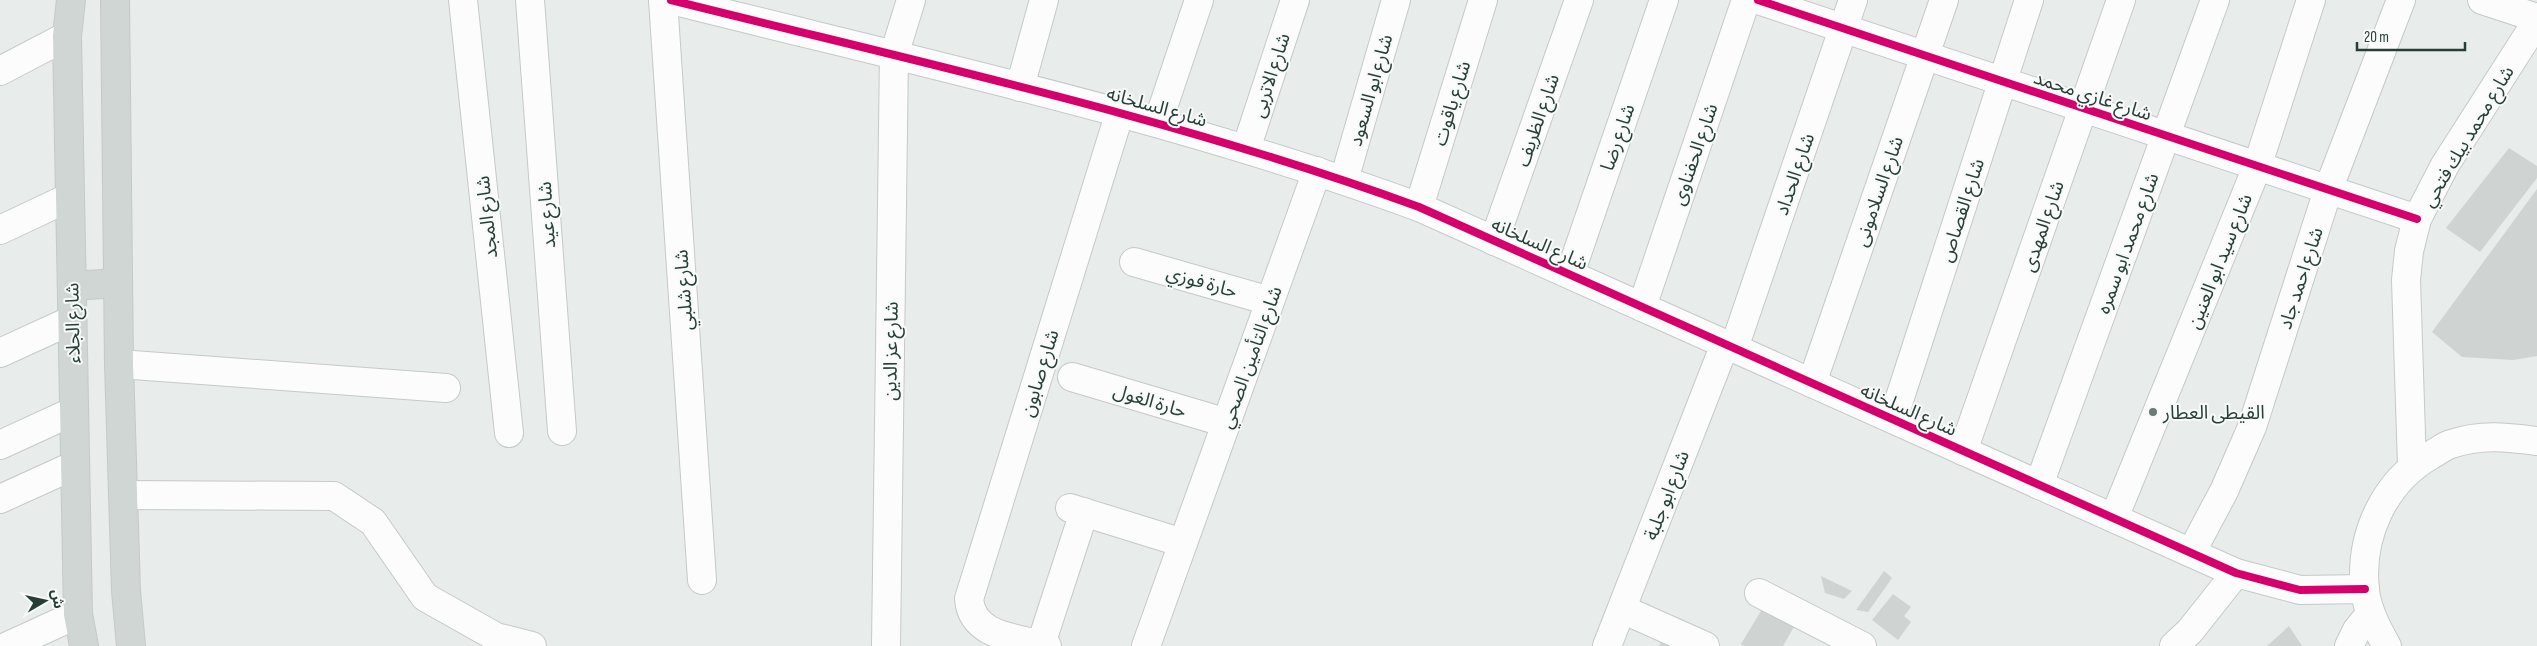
<svg xmlns="http://www.w3.org/2000/svg" width="2537" height="646" font-family="'Sofia Sans Condensed','Noto Sans Arabic',sans-serif">
<style>
.building{fill:#cfd3d1}
.lines{fill:none;stroke-linecap:round;stroke-linejoin:round}
.minor-casing{stroke:#c5c9c7;stroke-width:30}
.major-casing{stroke:#c4cac8;stroke-width:30}
.minor{stroke:#fcfcfc;stroke-width:28}
.major{stroke:#d0d6d4;stroke-width:28}
.cycleway-casing{stroke:#f7faf8;stroke-width:11}
.cycleway{stroke:#d6006c;stroke-width:8}
.poi-dot{fill:#6b7b76;stroke:#f7faf8;stroke-width:2}
.labels{text-anchor:middle;stroke-width:4;stroke-linejoin:round;paint-order:stroke}
.street-label{font-size:19px;fill:#273e37;stroke:#f7faf8}
.poi-label{font-size:19px;fill:#273e37;stroke:#f7faf8;text-anchor:start}
</style>
<rect width="100%" height="100%" fill="#e8ecea"/>
<g class="building">
<polygon points="2509,148 2537,166 2537,178 2480,252 2446,228"/>
<polygon points="2537,189 2537,356 2513,360 2462,357 2432,332"/>
<polygon points="1884,571 1892,578 1868,612 1856,610"/>
<polygon points="1821,576 1852,591 1844,599 1825,593"/>
<polygon points="1893,594 1911,607 1904,616 1911,622 1898,640 1872,620"/>
<polygon points="1764,606 1795,625 1783,646 1744,646 1741,644"/>
<polygon points="2289,626 2302,646 2267,646"/>
<polygon points="1666,635 1682,646 1659,646"/>
</g>
<g class="lines">
<g class="minor-casing">
<g id="minor">
<polyline points="463,0 509,433"/>
<polyline points="530,0 562,431"/>
<polyline points="663,0 702,580"/>
<path d="M671 0C922 63 1176 118 1419 207L2236 573 2300 590 2365 589"/>
<polyline points="1758,0 2417,219"/>
<polyline points="2482,0 2537,18"/>
<polyline points="0,71 67,36"/>
<polyline points="1020,87 1044,0"/>
<polyline points="1158,122 1199,0"/>
<polyline points="1246,149 1295,0"/>
<polyline points="1344,180 1396,0"/>
<polyline points="1419,207 1483,0"/>
<polyline points="0,230 70,197"/>
<polyline points="1494,241 1579,0"/>
<polyline points="1134,262 1270,301"/>
<polyline points="1570,274 1664,0"/>
<polyline points="1642,307 1746,0"/>
<polyline points="1734,348 1853,0"/>
<polyline points="0,353 72,320"/>
<polyline points="119,364 446,388"/>
<polyline points="1072,377 1227,423"/>
<polyline points="1812,383 1944,0"/>
<polyline points="1893,419 2029,0"/>
<polyline points="0,445 74,411"/>
<polyline points="1963,451 2121,0"/>
<polyline points="2412,466 2406,280 2409,251 2417,219 2445,165 2537,21"/>
<polyline points="2039,485 2215,0"/>
<polyline points="123,495 334,496 373,522 425,597 496,637 532,646"/>
<polyline points="0,499 75,465"/>
<polyline points="1070,508 1183,543"/>
<polyline points="2114,518 2257,167 2311,0"/>
<polyline points="2191,553 2224,491 2252,427 2328,190 2401,0"/>
<polyline points="1759,593 1862,646"/>
<polyline points="1622,609 1705,646"/>
<polyline points="1041,644 1084,512"/>
<polyline points="8,646 78,614"/>
<polyline points="886,646 894,55 911,0"/>
<path d="M1047 646C1017 638 972 637 969 599L1120 112"/>
<polyline points="1146,646 1317,171"/>
<polyline points="1607,646 1725,344"/>
<polyline points="2174,646 2190,631 2236,573"/>
<polyline points="2349,646 2357,630 2370,614"/>
<path d="M2387 646C2377 629 2367 610 2365 590 2359 536 2384 482 2431 455 2437 452 2444 446 2451 444 2481 434 2506 437 2537 441"/>
</g>
</g>
<g class="major-casing">
<g id="major">
<polyline points="71,0 67,36 78,614 84,646"/>
<polyline points="115,0 119,364 126,591 131,646"/>
<polyline points="72,286 118,283"/>
</g>
</g>
<use href="#minor" class="minor"/>
<use href="#major" class="major"/>
<g class="cycleway-casing">
<g id="cycleway">
<path d="M671 0C922 63 1176 118 1419 207L2236 573 2300 590 2365 589"/>
<polyline points="1758,0 2417,219"/>
</g>
</g>
<use href="#cycleway" class="cycleway"/>
</g>
<circle class="poi-dot" cx="2153" cy="412" r="5"/>
<g class="labels">
<g class="street-label">
<text transform="translate(1270 75) rotate(-72)" y="7">شارع الاتربى</text>
<text transform="translate(1370 90) rotate(-74)" y="7">شارع ابو السعود</text>
<text transform="translate(2093 95) rotate(18)" y="7">شارع غازي محمد</text>
<text transform="translate(1451 103) rotate(-73)" y="7">شارع ياقوت</text>
<text transform="translate(1157 106) rotate(16)" y="7">شارع السلخانه</text>
<text transform="translate(1537 120) rotate(-71)" y="7">شارع الظريف</text>
<text transform="translate(2467 136) rotate(-59)" y="7">شارع محمد بيك فتحي</text>
<text transform="translate(1617 137) rotate(-71)" y="7">شارع رضا</text>
<text transform="translate(1694 154) rotate(-71)" y="7">شارع الحفناوى</text>
<text transform="translate(1794 174) rotate(-71)" y="7">شارع الحداد</text>
<text transform="translate(1878 191) rotate(-71)" y="7">شارع السلامونى</text>
<text transform="translate(1961 210) rotate(-72)" y="7">شارع القصاص</text>
<text transform="translate(546 215) rotate(-94)" y="7">شارع عيد</text>
<text transform="translate(486 217) rotate(-96)" y="7">شارع المجد</text>
<text transform="translate(2042 226) rotate(-71)" y="7">شارع المهدى</text>
<text transform="translate(1540 243) rotate(24)" y="7">شارع السلخانه</text>
<text transform="translate(2127 243) rotate(-70)" y="7">شارع محمد ابو سمره</text>
<text transform="translate(2219 261) rotate(-68)" y="7">شارع سيد ابو العنين</text>
<text transform="translate(2300 278) rotate(-72)" y="7">شارع احمد جاد</text>
<text transform="translate(1202 281) rotate(16)" y="7">حارة فوزي</text>
<text transform="translate(683 290) rotate(-94)" y="7">شارع شلبي</text>
<text transform="translate(72 323) rotate(-91)" y="7">شارع الجلاء</text>
<text transform="translate(890 351) rotate(-89)" y="7">شارع عز الدين</text>
<text transform="translate(1250 357) rotate(-70)" y="7">شارع التأمين الصحي</text>
<text transform="translate(1039 373) rotate(-73)" y="7">شارع صابون</text>
<text transform="translate(1150 400) rotate(17)" y="7">حارة الغول</text>
<text transform="translate(1909 409) rotate(24)" y="7">شارع السلخانه</text>
<text transform="translate(1666 495) rotate(-69)" y="7">شارع ابو جلبة</text>
</g>
<g class="poi-label">
<text x="2163" y="419">القيطى العطار</text>
</g>
</g>
<g transform="translate(45 601) rotate(81)" stroke="#f7faf8" stroke-width="4" paint-order="stroke">
<path d="M0-4L9 19L0 12L-9 19Z" fill="#273e37"/>
<text y="-8" font-size="14" font-weight="bold" text-anchor="middle" fill="#273e37">ش</text>
</g>
<path d="M2357 42v8h108v-8" fill="none" stroke="#273e37" stroke-width="2.5"/>
<text x="2364" y="42" font-size="15" fill="#273e37" stroke="#f7faf8" stroke-width="4" paint-order="stroke">20 m</text>
</svg>
